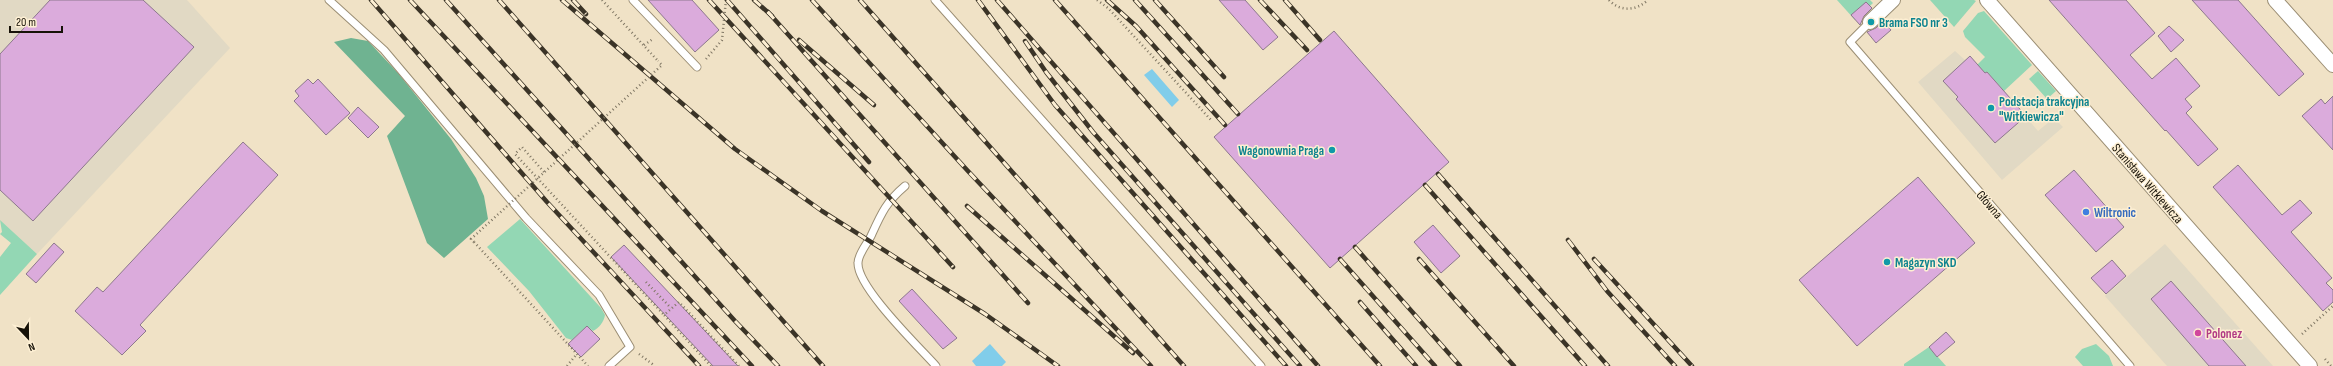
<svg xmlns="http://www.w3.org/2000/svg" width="2333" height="366" font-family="'Sofia Sans Condensed',sans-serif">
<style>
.commercial{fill:#e1d9c4}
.green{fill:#93d7b4}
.forest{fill:#6fb391}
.water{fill:#81cdea}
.building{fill:#dbabdc;stroke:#8d788d}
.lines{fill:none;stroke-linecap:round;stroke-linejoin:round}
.service-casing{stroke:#9b8e74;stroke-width:9}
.minor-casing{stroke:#9b8e74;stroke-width:16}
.path{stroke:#7f7663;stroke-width:2.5;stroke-dasharray:1 3;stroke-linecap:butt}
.service{stroke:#fff;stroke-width:7}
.minor{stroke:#fff;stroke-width:14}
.rail-casing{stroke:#3b3427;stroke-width:4.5}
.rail{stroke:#fdefd3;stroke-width:3;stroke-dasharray:9;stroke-linecap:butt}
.path-bridge{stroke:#7f7663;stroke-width:2.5;stroke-dasharray:1 3;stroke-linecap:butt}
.culture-dot{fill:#0f9aa8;stroke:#fdefd3;stroke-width:1.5}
.shop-dot{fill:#3f7fe0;stroke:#fdefd3;stroke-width:1.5}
.hotel-dot{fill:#d1479c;stroke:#fdefd3;stroke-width:1.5}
.labels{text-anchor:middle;stroke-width:3;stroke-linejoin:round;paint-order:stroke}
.culture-label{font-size:13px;font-weight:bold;fill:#0d838f;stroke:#fdefd3;text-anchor:start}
.street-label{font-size:13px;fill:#171208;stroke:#fdefd3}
.shop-label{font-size:13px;font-weight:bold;fill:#366cbe;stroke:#fdefd3;text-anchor:start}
.hotel-label{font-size:13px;font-weight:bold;fill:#b23c85;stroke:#fdefd3;text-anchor:start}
</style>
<rect width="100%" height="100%" fill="#f0e2c6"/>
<g class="commercial">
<polygon points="0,0 187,0 230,48 37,254 0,220"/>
<polygon points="1955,51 1965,60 1970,56 1985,73 1987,72 2038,131 2054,118 2063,127 2002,180 1918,82"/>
<polygon points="2165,244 2273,366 2167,366 2105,296"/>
</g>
<g class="green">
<polygon points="1837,0 1870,0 1873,3 1855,20"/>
<polygon points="1930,0 1974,0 1976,1 1954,27"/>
<polygon points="1984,11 2032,65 2004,91 1987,72 1985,73 1977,65 1985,57 1965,37 1963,31 1978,13"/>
<polygon points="2038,71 2056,91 2047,99 2029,79"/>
<path d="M520 219 601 308 605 315C604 322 599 328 593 331L587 326 572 340 566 338 529 291 487 247Z"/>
<polygon points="0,220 37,254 0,295 0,257 11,243 0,234 2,232"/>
<polygon points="2096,344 2109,356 2113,366 2083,366 2075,357 2082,349"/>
<polygon points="1929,347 1946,366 1904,366 1904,364"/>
</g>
<polygon class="forest" points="351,38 368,41 398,73 451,139 476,178 484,196 488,219 444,258 427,243 387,136 405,116 334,42"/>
<g class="water">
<polygon points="1152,69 1179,100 1172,107 1144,75"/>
<polygon points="990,344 1006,362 1002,366 976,366 972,361"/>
</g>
<g class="building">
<polygon points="50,0 143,0 194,47 33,221 0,190 0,54"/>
<polygon points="648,0 692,0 719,30 695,52"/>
<polygon points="1219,0 1245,0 1278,37 1263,50"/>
<polygon points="2049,0 2126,0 2155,33 2130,55 2152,79 2176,58 2200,86 2185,99 2192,107 2186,113 2218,149 2198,166 2166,130 2165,131"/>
<polygon points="2192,0 2238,0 2304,74 2279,96"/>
<polygon points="1866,2 1872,8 1864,16 1860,25 1851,15"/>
<polygon points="1883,21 1891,30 1876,43 1867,32 1876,28"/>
<polygon points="2169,26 2184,40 2171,52 2158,36"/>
<polygon points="1334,31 1449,162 1330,268 1214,137"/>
<polygon points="1970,56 1985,73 1987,72 2026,116 1995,143 1956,99 1958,97 1943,81"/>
<polygon points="308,79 313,84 318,79 350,113 326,135 294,101 299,96 295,91"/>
<polygon points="2333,96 2333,150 2302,116 2321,99 2325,104"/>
<polygon points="358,107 379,127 368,138 348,118"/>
<polygon points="243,142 278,175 140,325 146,331 122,355 75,311 97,287 103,292"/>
<polygon points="2238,165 2282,215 2300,200 2312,213 2291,232 2332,278 2326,283 2333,290 2333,302 2323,311 2213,187"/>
<polygon points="2074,170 2124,227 2096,252 2045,195"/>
<polygon points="1918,177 1975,243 1857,346 1799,280"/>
<polygon points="1433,225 1460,256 1441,273 1414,242"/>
<polygon points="54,243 64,252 36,283 26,274"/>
<polygon points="624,245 738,366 713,366 611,257"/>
<polygon points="2112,260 2126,276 2106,294 2091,278"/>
<polygon points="2171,281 2246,366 2209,366 2151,299"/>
<polygon points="912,289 957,338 943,349 899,301"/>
<polygon points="587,326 600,339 581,357 568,344"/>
<polygon points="1946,332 1955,342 1937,357 1929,347"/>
</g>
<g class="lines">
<g class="service-casing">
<g id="service">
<polyline points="329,0 384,50 526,218 599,295 630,347 609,366"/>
<polyline points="633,0 697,67"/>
<polyline points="935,0 1261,366"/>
<polyline points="1870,22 1850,42 2130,366"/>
<path d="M905 186C886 202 881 214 871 236 867 244 858 254 858 263 857 287 918 346 936 366"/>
</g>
</g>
<g class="minor-casing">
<g id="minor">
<polyline points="1987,0 2310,366"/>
<polyline points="2275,0 2333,65"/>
<polyline points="1870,22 1893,0"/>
</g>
</g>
<g class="path">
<polyline points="602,0 658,61"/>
<polyline points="1097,0 1108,8 1211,120"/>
<path d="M1609 0C1620 12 1636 11 1648 0"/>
<polyline points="644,45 653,39"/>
<polyline points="706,59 722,40 726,0"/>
<polyline points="544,172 522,147 515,154 664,315"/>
<polyline points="474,242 588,366"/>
<polyline points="646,282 671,308"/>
<polyline points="2302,334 2333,306"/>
<polyline points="639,354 655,366"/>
<polyline points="2325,359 2331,366"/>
<polyline points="567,366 576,355"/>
<polyline points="711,366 664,315 679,302 739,366"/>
</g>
<use href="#service" class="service"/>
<use href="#minor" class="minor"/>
<g class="rail-casing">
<g id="rail">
<polyline points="371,0 547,202 699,366"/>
<polyline points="410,0 752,366"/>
<polyline points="446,0 735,321 778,366"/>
<polyline points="499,0 823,366"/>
<polyline points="562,0 735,149 822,211 985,314 1058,366"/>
<polyline points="573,0 586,14"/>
<polyline points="709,0 953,267"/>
<polyline points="727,0 869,162"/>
<polyline points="754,0 772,16"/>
<polyline points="812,0 967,170 1151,366"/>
<polyline points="860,0 1184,366"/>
<polyline points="978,0 1055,105 1286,366"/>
<polyline points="997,0 1318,366"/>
<polyline points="1055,0 1380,366"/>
<polyline points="1107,0 1136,26 1225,125"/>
<polyline points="1135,0 1238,114"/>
<polyline points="1155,0 1224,77"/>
<polyline points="1260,0 1307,50"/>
<polyline points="1285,0 1320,40"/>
<polyline points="768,12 1028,303"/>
<polyline points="799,40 874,105"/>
<polyline points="1025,41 1046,72 1093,132 1300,366"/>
<polyline points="1438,174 1608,366"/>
<polyline points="1425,185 1585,366"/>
<polyline points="967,206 1133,353"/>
<polyline points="1568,240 1607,291 1675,366"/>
<polyline points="1355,247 1460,366"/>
<polyline points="1340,259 1435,366"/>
<polyline points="1419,259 1514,366"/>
<polyline points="1594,259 1692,366"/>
<polyline points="1360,302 1416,366"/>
</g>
</g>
<use href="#rail" class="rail"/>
<polyline class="path-bridge" points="474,242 471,239 662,65 658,61"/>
</g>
<g class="culture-dot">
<circle cx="1871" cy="22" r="4"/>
<circle cx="1991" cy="108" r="4"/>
<circle cx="1332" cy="150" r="4"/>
<circle cx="1887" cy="262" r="4"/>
</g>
<circle class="shop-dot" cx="2086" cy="212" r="4"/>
<circle class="hotel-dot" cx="2198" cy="333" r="4"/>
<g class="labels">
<g class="culture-label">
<text x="1879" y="27">Brama FSO nr 3</text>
<text x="1999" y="106">Podstacja trakcyjna<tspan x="1999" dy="15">"Witkiewicza"</tspan></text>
<text x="1324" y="155" text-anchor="end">Wagonownia Praga</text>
<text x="1895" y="267">Magazyn SKD</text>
</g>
<g class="street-label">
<text transform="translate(2148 183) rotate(49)" y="5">Stanisława Witkiewicza</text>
<text transform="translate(1990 204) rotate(49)" y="5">Główna</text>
</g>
<g class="shop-label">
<text x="2094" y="217">Wiltronic</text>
</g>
<g class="hotel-label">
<text x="2206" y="338">Polonez</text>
</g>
</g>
<g transform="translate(28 338) rotate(158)" stroke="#fdefd3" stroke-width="3" paint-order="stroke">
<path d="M0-3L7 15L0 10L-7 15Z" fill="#171208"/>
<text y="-6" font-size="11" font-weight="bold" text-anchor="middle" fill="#171208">N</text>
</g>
<path d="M10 26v6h52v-6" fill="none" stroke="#171208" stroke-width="2"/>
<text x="16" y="26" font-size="12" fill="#171208" stroke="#fdefd3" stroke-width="3" paint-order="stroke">20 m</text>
</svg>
